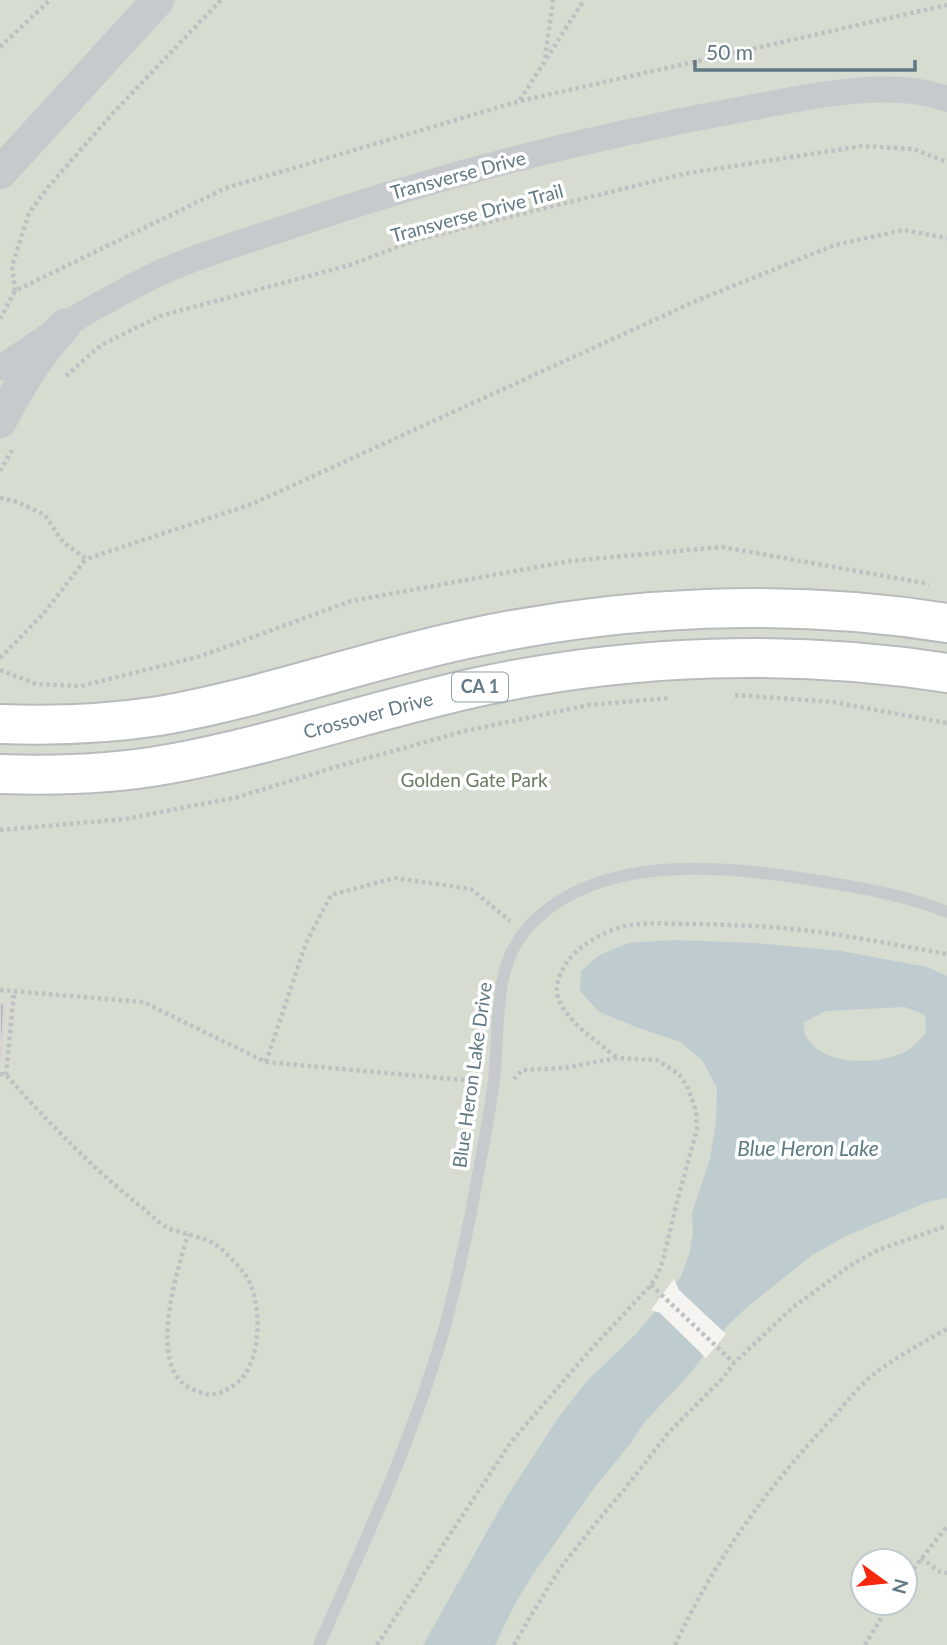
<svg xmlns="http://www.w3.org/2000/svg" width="947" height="1645" font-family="Lato,sans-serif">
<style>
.green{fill:#d6ddd0;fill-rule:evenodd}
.water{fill:#beccd0;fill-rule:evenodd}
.pier{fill:#f5f4f0}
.building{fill:#aeb8bb;stroke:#d6d5d3;stroke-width:2}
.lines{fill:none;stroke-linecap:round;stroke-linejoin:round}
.trunk-casing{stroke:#b7bbbd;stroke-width:42}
.path{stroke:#bec1c2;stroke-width:4.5;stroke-dasharray:3.5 3.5;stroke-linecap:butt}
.service{stroke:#c6cacc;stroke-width:12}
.minor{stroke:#c6cacc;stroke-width:26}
.tertiary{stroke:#c6cacc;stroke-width:33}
.trunk{stroke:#fff;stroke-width:38}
.labels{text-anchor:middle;stroke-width:7;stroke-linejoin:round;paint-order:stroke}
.shield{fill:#fff;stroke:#90a1a9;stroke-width:2}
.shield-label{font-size:18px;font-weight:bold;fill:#607984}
.street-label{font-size:19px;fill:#607984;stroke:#fff}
.park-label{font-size:19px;fill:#697b60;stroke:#fff}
.water-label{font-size:21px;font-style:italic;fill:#5b7c82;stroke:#fff}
</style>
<rect width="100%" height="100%" fill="#f5f4f0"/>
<path class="green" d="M0 0H947V1645H0ZM863 1561H905V1603H863Z"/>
<path class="water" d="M675 940 756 943 841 951 927 967 947 976V1198L927 1202 844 1237 811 1256 745 1309 727 1326 687 1377 644 1423 630 1444 592 1491 532 1576 516 1602 495 1645H423L506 1498 558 1418 586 1382 636 1334 658 1308 681 1276 689 1255 693 1234 692 1213 710 1159 716 1122 717 1088 702 1060 680 1042 636 1027 599 1012 580 991 581 971 598 956 628 943ZM905 1007 925 1015 926 1033C920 1039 913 1048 905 1052 877 1065 826 1067 807 1038 804 1034 804 1028 804 1022L826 1011Z"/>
<polygon class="pier" points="674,1279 679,1290 726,1334 706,1358 660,1313 651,1310"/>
<polygon class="building" points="0,1004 4,1004 1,1060 0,1060"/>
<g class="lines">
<g class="trunk-casing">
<g id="trunk">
<path d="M0 724C53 726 106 724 159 716 263 698 364 661 467 639 623 605 789 598 947 623"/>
<path d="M0 774C56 776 114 774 169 764 273 745 374 710 478 687 631 654 792 649 947 673"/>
</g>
</g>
<g class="path">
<polyline points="0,47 50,0"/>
<polyline points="545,58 553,0"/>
<polyline points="520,100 584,0"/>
<polyline points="15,291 12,266 29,213 49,186 113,113 221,0"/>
<polyline points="0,319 15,291 226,188 520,101 947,5"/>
<polyline points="66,376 101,345 160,316 350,265 416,240 683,174 862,146 913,149 947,162"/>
<polyline points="0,471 12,450"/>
<polyline points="0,498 18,502 45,515 63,542 86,559 252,504 698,300 835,245 903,230 947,238"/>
<polyline points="0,658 44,613 86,559"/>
<polyline points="0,670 36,684 81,686 201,656 351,601 570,561 722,547 929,584"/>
<polyline points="735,695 833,702 947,723"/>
<polyline points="0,830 125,819 238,797 339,766 465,731 589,705 670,698"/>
<polyline points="0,990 143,1002 266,1062 474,1081"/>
<path d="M616 1057C598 1042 565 1021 558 997 554 985 561 971 567 962 580 944 608 929 630 925 651 922 673 924 694 924 733 925 772 926 811 931 856 937 902 946 947 954"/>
<polyline points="266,1062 306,943 331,895 395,878 471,889 510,921"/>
<path d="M0 1074 6 1075C47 1121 91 1167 139 1205 148 1212 158 1223 168 1228 174 1231 182 1232 188 1234 196 1237 207 1239 213 1243 224 1250 236 1263 244 1273 263 1298 263 1361 238 1382 221 1396 210 1398 190 1388 146 1366 178 1269 188 1234"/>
<polyline points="6,1075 14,992"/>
<polyline points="651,1285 734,1363"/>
<polyline points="921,1558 940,1572 947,1573"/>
<polyline points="905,1580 947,1526"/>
<polyline points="377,1645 511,1442 593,1347 651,1285 658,1274 663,1260 678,1198 697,1129 696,1110 687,1086 679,1074 657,1060 617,1058 564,1068 522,1070 514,1079"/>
<polyline points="514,1645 527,1622 561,1567 600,1518 623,1491 669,1432 722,1379 734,1363 792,1308 854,1263 880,1249 947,1226"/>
<path d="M675 1645C714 1561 767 1488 830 1421 844 1405 857 1388 874 1374 896 1357 922 1343 947 1329"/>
<polyline points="865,1645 890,1603"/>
</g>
<path class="service" d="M319 1645C364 1543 412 1441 443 1333 454 1295 462 1256 470 1217 478 1174 487 1130 493 1087 501 1036 490 973 525 931 594 849 732 866 825 882 866 889 909 896 947 912"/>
<path class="minor" d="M0 368C23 354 44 338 66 324 98 305 130 287 164 271 204 253 247 241 288 227 434 177 582 139 733 111 794 100 888 76 947 99"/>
<g class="tertiary">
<polyline points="0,173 158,0"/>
<path d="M0 422C18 387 38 354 65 325"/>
</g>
<use href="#trunk" class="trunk"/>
</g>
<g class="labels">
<rect class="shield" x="452" y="672.5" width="56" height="29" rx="5"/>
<g class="shield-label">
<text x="480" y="693">CA 1</text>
</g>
<g class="street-label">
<text transform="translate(458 175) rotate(-15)" y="7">Transverse Drive</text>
<text transform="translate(477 213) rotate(-15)" y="7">Transverse Drive Trail</text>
<text transform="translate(368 715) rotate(-15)" y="7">Crossover Drive</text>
<text transform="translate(472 1075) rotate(-82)" y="7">Blue Heron Lake Drive</text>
</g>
<g class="park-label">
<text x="474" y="787">Golden Gate Park</text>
</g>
<g class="water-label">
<text x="808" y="1156">Blue Heron Lake</text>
</g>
</g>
<g transform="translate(884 1582) rotate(105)"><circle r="33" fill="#ffffff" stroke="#bfc9ce" stroke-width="2"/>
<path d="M0-5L12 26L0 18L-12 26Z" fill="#f5270f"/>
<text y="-10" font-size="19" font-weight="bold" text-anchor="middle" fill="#607984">N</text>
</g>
<path d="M695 60v10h220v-10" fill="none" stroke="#607984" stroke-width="3.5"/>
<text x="706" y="60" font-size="21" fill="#607984" stroke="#ffffff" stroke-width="5" paint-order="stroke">50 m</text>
</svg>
